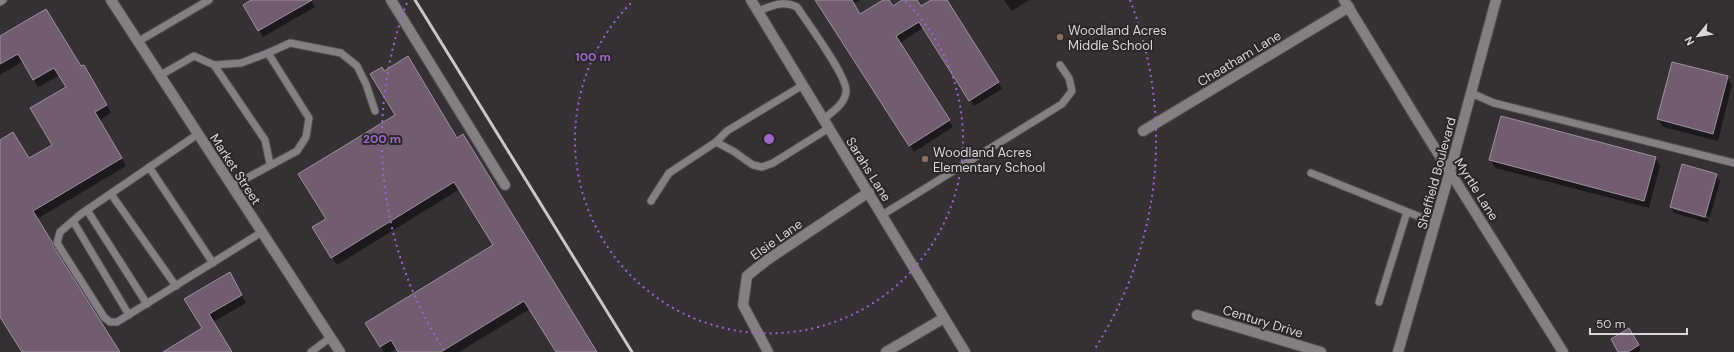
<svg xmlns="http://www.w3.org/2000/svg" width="1734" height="352" font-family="'DM Sans',sans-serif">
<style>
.shadow{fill:#0007}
.building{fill:#725c70;stroke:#999599}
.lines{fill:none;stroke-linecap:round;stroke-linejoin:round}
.lane-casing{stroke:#504d50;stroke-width:9}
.street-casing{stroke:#504d50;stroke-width:12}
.secondary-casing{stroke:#504d50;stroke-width:12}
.lane{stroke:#847f83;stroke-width:7}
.street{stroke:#847f83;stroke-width:10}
.secondary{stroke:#847f83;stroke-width:10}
.rail{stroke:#c8c6c8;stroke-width:3}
.ring{fill:none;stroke:#9c68c8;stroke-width:2;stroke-dasharray:2 4}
.education-dot{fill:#8d6e63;stroke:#2a2629;stroke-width:1.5}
.labels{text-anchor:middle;stroke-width:4;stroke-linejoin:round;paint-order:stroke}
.poi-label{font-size:13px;fill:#d9d7d9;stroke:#2a2629;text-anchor:start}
.street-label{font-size:13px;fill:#d9d7d9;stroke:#2a2629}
.centre{fill:#9c68c8;stroke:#2a2629;stroke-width:2}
.ring-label{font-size:12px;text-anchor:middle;font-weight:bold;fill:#9c68c8;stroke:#2a2629;stroke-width:4;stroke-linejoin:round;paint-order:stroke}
</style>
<rect width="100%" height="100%" fill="#343033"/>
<g class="shadow">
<polygon points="253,0 311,0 315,7 263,37 244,5"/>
<polygon points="815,0 860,0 853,4 859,15 885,0 888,0 892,7 904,0 915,0 921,8 932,0 946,0 1002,89 974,106 923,28 900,43 953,127 914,152"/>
<polygon points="1004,0 1029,0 1012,11"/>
<polygon points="0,37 81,68 84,66 111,113 99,121 126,166 37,219 54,250 54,247 118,352 22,352 0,315 0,141 29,159 53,145 67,88 60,75 38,87 23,61 0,75"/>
<polygon points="1727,77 1732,85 1718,141 1663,127 1658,119"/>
<polygon points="457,139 596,352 557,352 530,309 459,352 399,352 397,348 390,352 384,352 367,323 494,245 460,189 337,265 318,235"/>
<polygon points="1655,157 1660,166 1649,208 1495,168 1490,159"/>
<polygon points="1716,175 1720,181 1710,217 1674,207 1674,210 1709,219 1708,223 1674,213 1671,207"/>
<polygon points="229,274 246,303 213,322 231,352 165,352 203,329 186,299"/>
<polygon points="1629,329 1641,350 1638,352 1620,352"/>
</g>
<g class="building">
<polygon points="251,0 312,0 258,31 243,5"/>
<polygon points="815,0 852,0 860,14 883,0 889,0 893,6 902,0 917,0 921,6 931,0 947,0 999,82 969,101 919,22 896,36 950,120 909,146"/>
<polygon points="46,9 81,66 84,65 107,105 95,112 122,158 33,211 52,242 53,246 120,352 22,352 0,317 0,140 13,132 29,158 52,145 30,108 66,87 54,68 33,80 18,54 0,64 0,36"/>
<polygon points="408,56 457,138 463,134 597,352 556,352 524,301 441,352 398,352 391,340 380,347 365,323 493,245 454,182 331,258 312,227 326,219 298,174 395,115 370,74 382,67 384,71"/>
<polygon points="1672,62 1728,76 1713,134 1657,119"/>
<polygon points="1501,116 1656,157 1644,201 1489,160"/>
<polygon points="1682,164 1717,174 1705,217 1670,207"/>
<polygon points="230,272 242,295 209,314 232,352 163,352 202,328 184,299"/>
<polygon points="1629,328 1639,345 1628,352 1618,352 1611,339"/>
</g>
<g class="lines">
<g class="lane-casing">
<g id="lane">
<polyline points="0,2 3,0"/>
<path d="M758 11C772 6 783 0 797 7 807 22 847 76 846 91 846 103 832 112 824 119"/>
<polyline points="139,41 209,0"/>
<polyline points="214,65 241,63 268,53 290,43 341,53 357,66 366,84 375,111"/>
<polyline points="159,76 194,56 214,65 265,140 270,164"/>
<polyline points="1471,93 1494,103 1734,163"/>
<polyline points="198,134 81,214 60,232 57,243 104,317 110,322 117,322 262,232"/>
<polyline points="716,142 733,151 753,165 762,167 773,163 829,128"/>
<polyline points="149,167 213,263"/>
<polyline points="1311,173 1435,223"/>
<polyline points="232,186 297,151 306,137 309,118 268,53"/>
<polyline points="111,194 176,286"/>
<polyline points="651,201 669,173 716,142 727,131 803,85"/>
<polyline points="87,210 147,304"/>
<polyline points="882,215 1062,104 1072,91 1069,78 1060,65"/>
<polyline points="73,221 129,315"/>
<polyline points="1379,302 1407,212"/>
<polyline points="311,352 331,337"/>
</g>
</g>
<g class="street-casing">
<g id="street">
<polyline points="391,0 505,185"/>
<polyline points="751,0 965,352"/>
<polyline points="1344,0 1421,126 1563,352"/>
<polyline points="1143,131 1349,7"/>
<polyline points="1197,315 1321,352"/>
<polyline points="768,352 743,305 747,276 767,260 869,192"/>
<polyline points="886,352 944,318"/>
</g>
</g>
<g class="secondary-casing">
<g id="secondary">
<polyline points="111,0 340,352"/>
<polyline points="1398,352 1450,171 1496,0"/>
</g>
</g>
<use href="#lane" class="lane"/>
<use href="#street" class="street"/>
<use href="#secondary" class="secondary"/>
<polyline class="rail" points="415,0 632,352"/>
</g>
<g class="ring">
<path d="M905 1A194 194 0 1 1 633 1"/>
<path d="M444 350A387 387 0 0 1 408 0M1130 0A387 387 0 0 1 1094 350"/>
</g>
<g class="education-dot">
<circle cx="1060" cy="37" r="4"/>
<circle cx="925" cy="159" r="4"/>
</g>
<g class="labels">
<g class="poi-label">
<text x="1068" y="35">Woodland Acres<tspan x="1068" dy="15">Middle School</tspan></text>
<text x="933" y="157">Woodland Acres<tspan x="933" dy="15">Elementary School</tspan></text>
</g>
<g class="street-label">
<text transform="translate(1239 58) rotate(-31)" y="5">Cheatham Lane</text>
<text transform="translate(236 169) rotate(57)" y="5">Market Street</text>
<text transform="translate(869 169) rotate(58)" y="5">Sarahs Lane</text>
<text transform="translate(1436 173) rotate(-75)" y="5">Sheffield Boulevard</text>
<text transform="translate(1477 189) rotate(58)" y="5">Myrtle Lane</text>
<text transform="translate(776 239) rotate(-35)" y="5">Elsie Lane</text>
<text transform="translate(1263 321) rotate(17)" y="5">Century Drive</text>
</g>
</g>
<circle cx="769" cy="139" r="6" class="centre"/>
<g class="ring-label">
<text x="593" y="61">100 m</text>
<text x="382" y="143">200 m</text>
</g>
<g transform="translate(1698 36) rotate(240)" stroke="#2a2629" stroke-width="3" paint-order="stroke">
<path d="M0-3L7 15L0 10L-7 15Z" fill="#d9d7d9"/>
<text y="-6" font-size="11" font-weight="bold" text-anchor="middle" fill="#d9d7d9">N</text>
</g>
<path d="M1590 328v6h97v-6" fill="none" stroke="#d9d7d9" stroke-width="2"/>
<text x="1596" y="328" font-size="12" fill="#d9d7d9" stroke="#2a2629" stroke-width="3" paint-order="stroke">50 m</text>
</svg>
